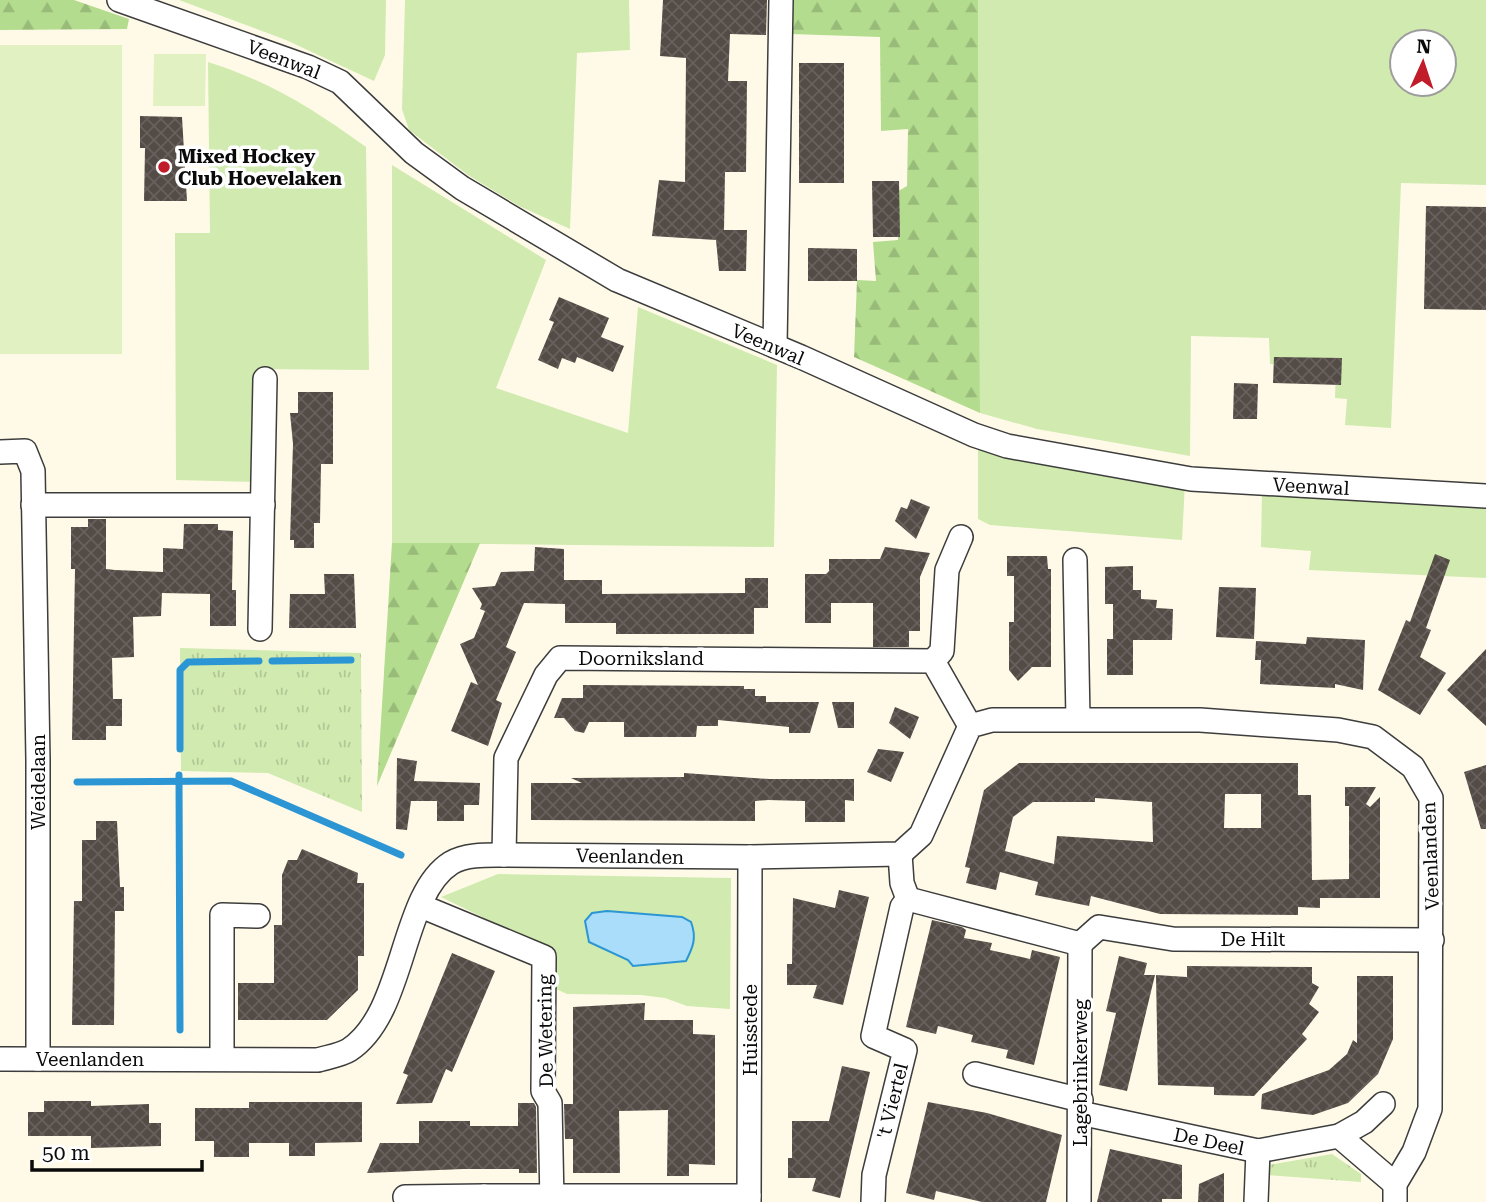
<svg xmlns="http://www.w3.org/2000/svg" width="1486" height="1202" font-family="'Roboto Serif',serif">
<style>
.grass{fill:#d0eaaf;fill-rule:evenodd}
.forest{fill:url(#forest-firs)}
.park{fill:url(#park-tufts)}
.pitch{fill:#e2f1c2}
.water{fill:#a9ddf9;stroke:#2c96d4;stroke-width:2}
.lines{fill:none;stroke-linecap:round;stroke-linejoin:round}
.stream{stroke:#2c96d4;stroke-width:7}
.building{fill:url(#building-cross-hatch);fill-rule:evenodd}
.minor-casing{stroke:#3d3d3d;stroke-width:26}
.minor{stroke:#fff;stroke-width:23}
.poi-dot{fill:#c01c29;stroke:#fff;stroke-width:2.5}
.labels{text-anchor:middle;stroke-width:7;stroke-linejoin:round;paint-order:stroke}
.street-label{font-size:19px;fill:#0a0a0a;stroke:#fff}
.poi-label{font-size:19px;font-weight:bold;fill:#0a0a0a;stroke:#fff;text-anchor:start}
</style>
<defs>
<pattern id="forest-firs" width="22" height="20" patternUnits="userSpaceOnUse" patternTransform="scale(1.75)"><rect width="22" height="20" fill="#b3dc8e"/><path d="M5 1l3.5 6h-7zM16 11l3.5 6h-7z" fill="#99bb79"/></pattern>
<pattern id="park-tufts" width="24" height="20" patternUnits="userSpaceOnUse" patternTransform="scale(1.75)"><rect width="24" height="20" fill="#d0eaaf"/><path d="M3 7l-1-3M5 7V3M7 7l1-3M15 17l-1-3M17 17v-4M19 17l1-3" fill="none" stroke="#b1c795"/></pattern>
<pattern id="building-cross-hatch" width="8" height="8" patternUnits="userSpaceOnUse" patternTransform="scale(1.75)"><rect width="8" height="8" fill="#534b46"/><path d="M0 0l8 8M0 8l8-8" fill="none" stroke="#67605c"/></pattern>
</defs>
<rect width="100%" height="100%" fill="#fffae7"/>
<g class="grass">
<polygon points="179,0 386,0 385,55 374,81 286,40"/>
<polygon points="405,0 629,0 630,50 577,53 570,229 519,206 468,175 409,130 402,109"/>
<path d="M978 0H1486V185L1401 183 1391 428 1345 425 1347 399 1335 398 1336 368 1270 364 1269 338 1191 336 1190 456 1037 429 980 413ZM1402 42H1444V84H1402Z"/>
<path d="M208 62C273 83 311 108 366 147L369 370 258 369 255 482 176 480 175 233H210Z"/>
<polygon points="392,165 546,260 496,388 628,433 638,307 777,365 774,547 392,543"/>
<polygon points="978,440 1185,482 1182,540 990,525 978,519"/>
<polygon points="1262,492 1486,506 1486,578 1309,570 1311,551 1261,547"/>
<polygon points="498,874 731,878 730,1009 687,1006 665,998 641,995 567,994 554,988 546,948 441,897"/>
</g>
<g class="forest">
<polygon points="0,0 74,0 129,19 127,29 0,30"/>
<polygon points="791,0 978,0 980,413 854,357 857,280 876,281 873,242 898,240 895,193 907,186 908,129 881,131 880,37 791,34"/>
<polygon points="392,543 480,543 377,786"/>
</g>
<g class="park">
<polygon points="180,648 361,653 362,812 268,773 181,771"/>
<polygon points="1332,1154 1361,1174 1361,1182 1267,1175 1268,1165"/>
</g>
<g class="pitch">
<rect x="0" y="45" width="122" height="309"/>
<polygon points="154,54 206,54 205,106 153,106"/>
</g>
<path class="water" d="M607 911 682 917 691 922C697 938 693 947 686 961L633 966 628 960 589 942 585 921 592 913Z"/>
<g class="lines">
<g class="stream">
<polyline points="272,661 351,660"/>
<polyline points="180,749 180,670 188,662 259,661"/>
<polyline points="179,775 180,1030"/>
<polyline points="77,782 231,781 401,855"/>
</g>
</g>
<g class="building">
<polygon points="663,0 767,0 766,35 730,34 728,81 747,81 746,172 725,172 724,230 747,230 746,271 719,271 716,240 652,236 659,180 685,182 686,58 660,56"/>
<rect x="799" y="63" width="45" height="120"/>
<polygon points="140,116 182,117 187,201 144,201 145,148 140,148"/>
<polygon points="872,181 899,181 900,237 873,237"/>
<polygon points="1426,206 1486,207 1486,310 1424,309"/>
<polygon points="808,248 857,249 857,281 808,281"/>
<polygon points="559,297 609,318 601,337 624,346 613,372 577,357 575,363 562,358 558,369 538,360 554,322 549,320"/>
<polygon points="1274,357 1342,358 1341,385 1273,383"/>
<polygon points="1234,383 1258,384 1257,419 1233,419"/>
<polygon points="298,392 333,392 333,464 321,464 320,523 314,523 314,548 294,548 294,540 290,540 293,444 290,413 298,413"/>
<polygon points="911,499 930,507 916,539 895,521 901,507 907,509"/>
<polygon points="88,519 106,519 106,569 115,570 163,572 163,548 183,549 184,524 218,524 218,530 233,531 232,590 236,590 236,626 210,626 210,594 162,593 161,616 133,617 134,657 112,658 113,699 122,699 122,726 106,726 106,740 72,740 75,569 71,569 71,527 88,527"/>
<polygon points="535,547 564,549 564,580 602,580 602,594 745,593 745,578 768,578 768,608 754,608 754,634 616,634 616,623 565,623 565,604 524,603 506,647 516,652 496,700 502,703 488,746 451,731 471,682 478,685 460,644 474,638 485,611 480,609 482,604 472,588 495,586 501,572 534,571"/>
<polygon points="885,547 930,553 920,577 920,631 909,631 909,647 873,647 873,603 831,603 831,623 805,623 805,574 826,574 829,571 829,559 880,559"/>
<polygon points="1435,554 1450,560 1426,628 1431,630 1420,657 1446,673 1420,715 1378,690 1406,620 1410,622"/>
<polygon points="1007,556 1047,556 1048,569 1051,569 1051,667 1032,667 1018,681 1009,670 1009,622 1014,622 1014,576 1007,576"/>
<polygon points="1133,566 1133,590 1141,590 1141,599 1157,600 1156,608 1173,609 1172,640 1133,640 1133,675 1107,675 1107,639 1113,639 1113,604 1105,604 1105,567"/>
<polygon points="324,574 354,574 356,628 289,628 290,594 325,594"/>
<polygon points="1219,587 1256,588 1254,639 1216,637"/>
<polygon points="1307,637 1365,640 1363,690 1335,684 1335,688 1260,684 1261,660 1255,660 1256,641 1306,644"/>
<polygon points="1486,649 1486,726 1447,690"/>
<polygon points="583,685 744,686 744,689 755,689 755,696 766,696 766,702 819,702 810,733 789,733 789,727 718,720 718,726 697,726 696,737 624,737 624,722 589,722 584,733 575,731 564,718 554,718 562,698 583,698"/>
<polygon points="832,702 854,702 854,728 838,728"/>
<polygon points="895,707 919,717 910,739 889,723"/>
<polygon points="878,749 904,752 891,782 867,772"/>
<polygon points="397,758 417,761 414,781 480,783 479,805 464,805 464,821 437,821 437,801 411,801 407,830 396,829"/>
<path d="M1019 763H1298V795H1311L1312 880 1349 879V806H1345V787H1376L1366 804 1370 807 1380 797V898H1320V908L1298 907V915L1160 914 1091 896 1089 906 1035 895 1038 882 1004 873 1000 872 996 890 966 883 970 868 965 867 984 790ZM1225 794H1261V828H1224ZM1095 798 1152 802 1153 842 1057 836 1054 864 1005 851 1013 817 1033 802H1095Z"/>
<polygon points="1486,765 1486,829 1481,829 1464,772"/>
<polygon points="684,773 769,779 854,779 854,801 845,800 845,822 805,822 805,801 768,800 755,801 755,821 531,820 531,783 582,783 571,778 684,777"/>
<polygon points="96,821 117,821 120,887 124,887 124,911 115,911 114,1025 72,1025 74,901 82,901 82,840 96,840"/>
<polygon points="302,849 358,873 357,883 364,883 364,956 358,956 358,990 327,1020 238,1020 238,983 274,983 274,925 282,925 282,875 288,860 297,860"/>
<polygon points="839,890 869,897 843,1005 813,998 817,985 787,985 787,964 792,964 793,898 835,908"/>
<polygon points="932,920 962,927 966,930 964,938 992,943 990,950 1030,959 1032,950 1060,957 1034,1065 1006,1058 1008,1050 971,1042 973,1035 938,1026 936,1034 906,1027"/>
<polygon points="452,953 495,971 452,1072 446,1069 432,1103 396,1104 408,1075 403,1073"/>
<polygon points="1119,956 1147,963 1144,975 1155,975 1127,1091 1099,1085 1116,1013 1106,1011"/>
<polygon points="1187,966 1312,967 1312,983 1319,987 1309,1004 1319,1012 1302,1034 1307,1039 1254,1096 1214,1095 1214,1087 1158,1085 1156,975 1187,977"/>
<polygon points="1357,976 1393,976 1393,1039 1378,1074 1348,1103 1313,1115 1261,1109 1262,1094 1329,1070 1347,1054 1353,1040 1357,1043"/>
<polygon points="645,1003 644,1020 693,1020 693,1034 715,1035 715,1165 689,1164 689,1176 667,1176 668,1110 619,1111 620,1173 573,1173 573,1139 565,1139 564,1104 573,1104 573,1007"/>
<polygon points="842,1066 870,1072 840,1198 812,1191 816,1178 788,1178 788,1158 792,1158 792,1121 829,1121"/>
<polygon points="44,1101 91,1101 91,1106 149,1104 149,1123 161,1123 161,1146 91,1148 91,1136 28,1136 28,1112 44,1112"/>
<polygon points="249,1102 362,1102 362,1142 315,1143 315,1156 289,1156 289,1143 249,1143 249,1157 214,1157 214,1141 195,1141 195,1108 249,1108"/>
<polygon points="928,1102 987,1113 1062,1135 1046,1202 982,1202 936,1191 934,1200 906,1193"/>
<polygon points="518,1103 534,1103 536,1107 537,1173 519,1173 519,1169 463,1169 367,1173 380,1143 419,1143 419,1121 470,1121 470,1126 518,1126"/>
<polygon points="1110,1149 1182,1165 1182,1199 1162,1199 1162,1202 1097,1202"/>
<polygon points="1224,1173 1224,1202 1198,1202 1199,1184"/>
</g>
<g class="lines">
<g class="minor-casing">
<g id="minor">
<polyline points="119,0 308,67 340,82 414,153 462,188 617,280 801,357 974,435 1007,446 1191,479 1486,496"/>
<polyline points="775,346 781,0"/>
<polyline points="0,452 25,451 33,471 38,760 38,1059"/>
<polyline points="33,505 263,505"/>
<polyline points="1075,560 1078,719"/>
<polyline points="260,629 265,379"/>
<polyline points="933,661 942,651 947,570 961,537"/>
<polyline points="900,854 902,883 908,899"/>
<polyline points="504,855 506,758 546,675 560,658 933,661 970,726"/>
<polyline points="421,906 544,957 543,1091 550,1103 552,1202"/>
<polyline points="1080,944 1099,927 1173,939 1432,940"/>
<path d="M0 1059 318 1060C328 1057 341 1055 349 1050 406 1013 400 895 451 863 466 854 488 855 504 855L750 857 900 854 921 835 970 726 992 720H1200L1338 730 1373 737 1413 767 1431 798 1430 1109 1414 1152 1395 1184V1202"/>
<polyline points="222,1059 222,915 258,916"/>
<polyline points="975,1074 1081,1100"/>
<polyline points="1080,1113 1258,1151 1339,1136 1364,1122 1383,1104"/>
<polyline points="1339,1136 1395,1184"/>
<polyline points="405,1197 484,1196"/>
<polyline points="484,1202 484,1196 749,1196"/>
<polyline points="749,1202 750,857"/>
<polyline points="873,1202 874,1175 905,1050 873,1036 902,907 908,899 1080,944"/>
<polyline points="1079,1202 1080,944"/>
<polyline points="1256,1202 1258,1151"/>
</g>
</g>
<use href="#minor" class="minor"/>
</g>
<circle class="poi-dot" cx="164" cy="167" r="7"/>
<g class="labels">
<g class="street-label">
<text transform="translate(284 59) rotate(21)" y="7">Veenwal</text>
<text transform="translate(768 344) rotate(23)" y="7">Veenwal</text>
<text transform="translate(1311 486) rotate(3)" y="7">Veenwal</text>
<text x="641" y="665">Doorniksland</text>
<text transform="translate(38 782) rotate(-90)" y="7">Weidelaan</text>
<text transform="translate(630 856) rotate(1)" y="7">Veenlanden</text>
<text transform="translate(1430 856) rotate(-92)" y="7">Veenlanden</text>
<text x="1253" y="946">De Hilt</text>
<text transform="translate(750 1030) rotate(-90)" y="7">Huisstede</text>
<text transform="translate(545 1031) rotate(-91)" y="7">De Wetering</text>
<text x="90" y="1066">Veenlanden</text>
<text transform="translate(1080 1073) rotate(-90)" y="7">Lagebrinkerweg</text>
<text transform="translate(892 1101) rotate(-76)" y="7">'t Viertel</text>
<text transform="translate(1209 1141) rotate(12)" y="7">De Deel</text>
</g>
<g class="poi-label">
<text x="178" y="163">Mixed Hockey<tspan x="178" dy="22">Club Hoevelaken</tspan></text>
</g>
</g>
<g transform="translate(1423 63) rotate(3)"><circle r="33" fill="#ffffff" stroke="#9d9d9d" stroke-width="2"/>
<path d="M0-5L12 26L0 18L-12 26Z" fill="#c01c29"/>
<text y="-10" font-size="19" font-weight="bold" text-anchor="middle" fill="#0a0a0a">N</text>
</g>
<path d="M32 1160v10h170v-10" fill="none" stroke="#0a0a0a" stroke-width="3.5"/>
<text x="42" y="1160" font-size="21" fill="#0a0a0a" stroke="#ffffff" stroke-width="5" paint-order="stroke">50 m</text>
</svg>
